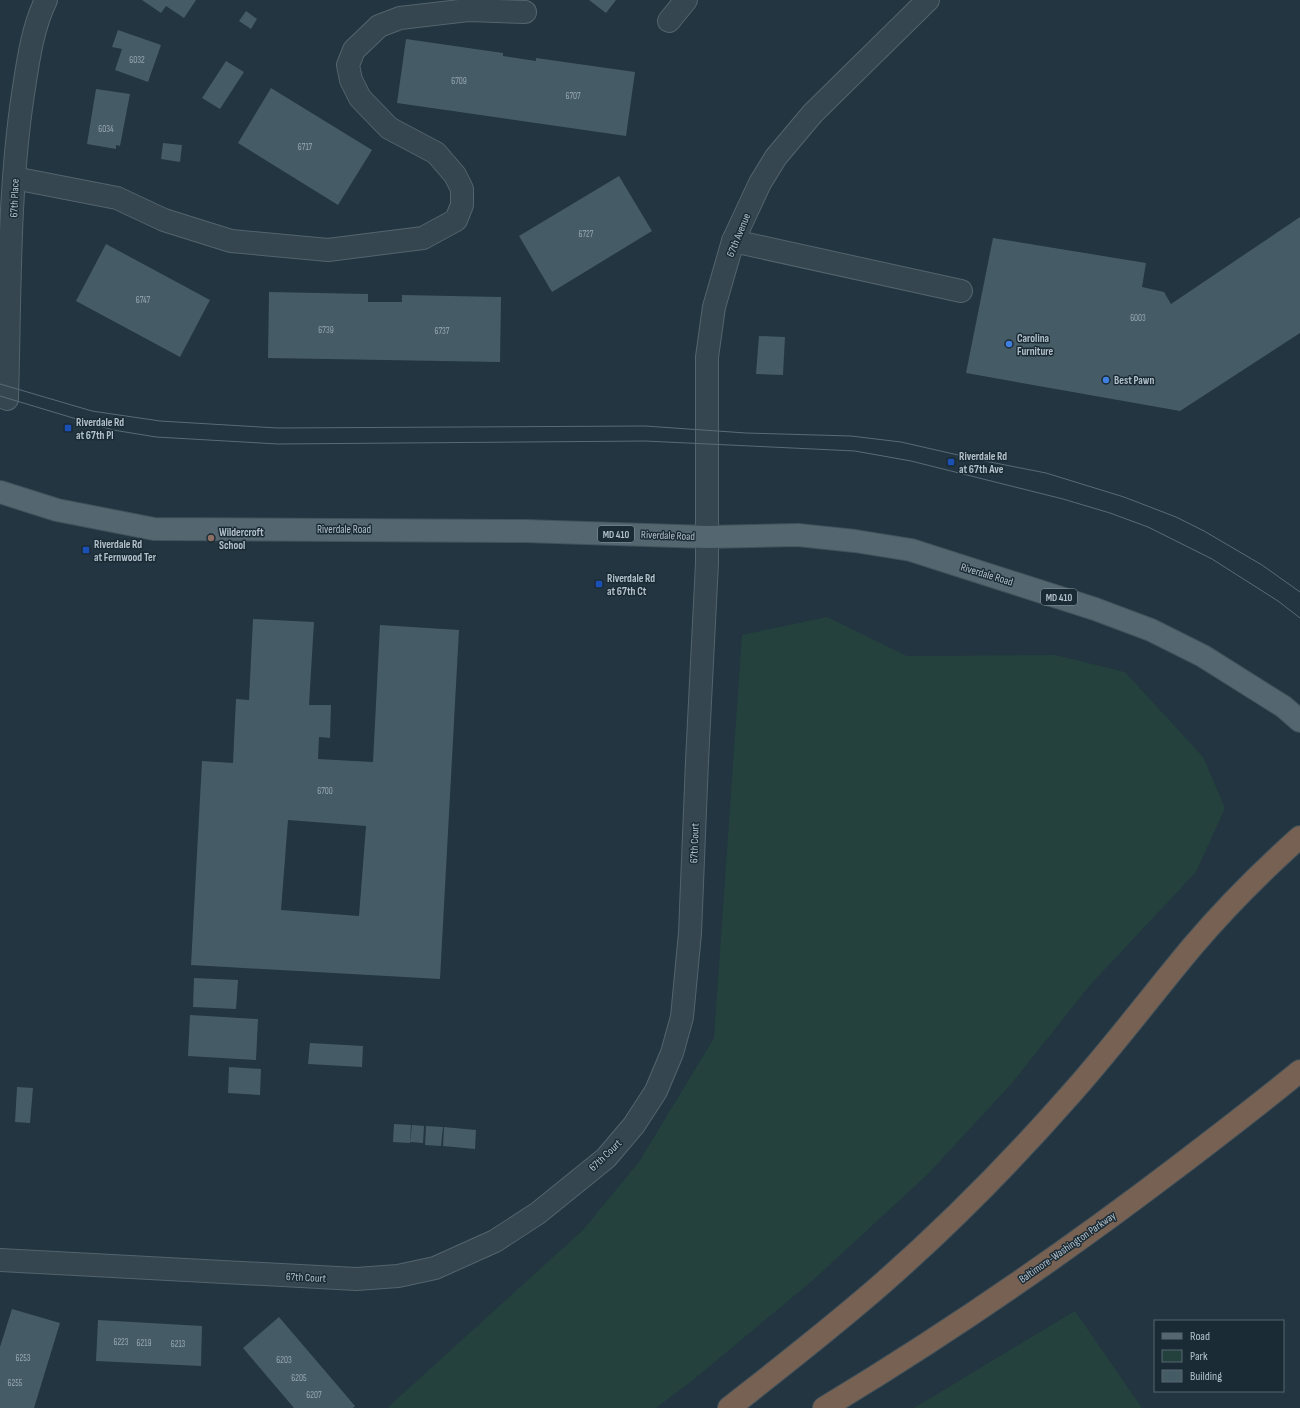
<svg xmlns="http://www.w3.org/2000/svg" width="1300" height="1408" font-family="'Sofia Sans Condensed',sans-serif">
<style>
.green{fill:#24413e}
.building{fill:#455b66;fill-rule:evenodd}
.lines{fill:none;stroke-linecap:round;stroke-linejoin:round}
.minor-casing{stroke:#54646e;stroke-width:24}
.major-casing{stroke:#42525c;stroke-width:24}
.highway-casing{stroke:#41515b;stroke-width:24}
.minor{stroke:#364650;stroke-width:22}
.major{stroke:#546670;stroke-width:22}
.highway{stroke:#766152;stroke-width:22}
.tram{stroke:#586b77;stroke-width:1}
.shop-dot{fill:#3f7fe0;stroke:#1b2b35;stroke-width:1.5}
.transit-dot{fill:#1a4fb4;stroke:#1b2b35;stroke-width:1.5}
.education-dot{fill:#8d6e63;stroke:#1b2b35;stroke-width:1.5}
.labels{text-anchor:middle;stroke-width:3;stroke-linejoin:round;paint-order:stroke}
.number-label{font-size:9px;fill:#97a8b2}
.shield{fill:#1b2b35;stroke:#85949e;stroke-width:1}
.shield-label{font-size:10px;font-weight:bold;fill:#b2c1cb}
.street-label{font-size:11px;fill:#b2c1cb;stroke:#1b2b35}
.poi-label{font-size:11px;font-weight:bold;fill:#b2c1cb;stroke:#1b2b35;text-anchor:start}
</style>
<rect width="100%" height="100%" fill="#223540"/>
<g class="green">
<polygon points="827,617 907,656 1055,655 1125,672 1203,757 1225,808 1196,872 1090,985 1012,1083 928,1174 812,1281 693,1380 656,1408 387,1408 583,1230 639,1162 714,1038 742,635"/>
<polygon points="1075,1311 1142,1408 914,1408"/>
</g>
<g class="building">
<polygon points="142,0 196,0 184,18 166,6 161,13"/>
<polygon points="589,0 616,0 606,13"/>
<polygon points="246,11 257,19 251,29 239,21"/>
<polygon points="118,30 161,45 148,82 115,70 122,49 112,47"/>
<polygon points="406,39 503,53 503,56 536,61 536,58 635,72 626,136 397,103"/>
<polygon points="226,61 244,72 220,109 202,98"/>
<polygon points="271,88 372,150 338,205 238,143"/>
<polygon points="96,89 130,94 120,146 116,145 116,149 87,144"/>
<polygon points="163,143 182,145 180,162 161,159"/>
<polygon points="619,176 652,231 552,292 519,236"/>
<polygon points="1300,217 1300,333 1180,411 966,373 993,238 1146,263 1142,287 1164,292 1171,304"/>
<polygon points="106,244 210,300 180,357 76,301"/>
<polygon points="269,292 368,294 368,302 402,302 402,295 501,297 500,362 268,358"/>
<polygon points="759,336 785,337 783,375 756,374"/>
<path d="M253 619 314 622 309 705H331L330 738 319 737 318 759 373 762 380 625 459 630 440 979 191 965 202 761 233 763 236 699 249 700ZM288 820 366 826 359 916 281 910Z"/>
<polygon points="194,978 238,980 236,1009 193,1007"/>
<polygon points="190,1015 258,1019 256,1060 188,1056"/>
<polygon points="310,1043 363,1046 362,1067 308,1064"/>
<polygon points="229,1067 261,1069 260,1095 228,1093"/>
<polygon points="17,1087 33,1088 30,1123 15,1122"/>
<polygon points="394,1124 411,1125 410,1143 393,1142"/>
<polygon points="412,1125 424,1126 423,1143 410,1142"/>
<polygon points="426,1126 443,1127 441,1146 425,1145"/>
<polygon points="444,1127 476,1130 475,1149 443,1146"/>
<polygon points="12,1309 60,1323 34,1408 0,1408 0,1347"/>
<polygon points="279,1317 355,1406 353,1408 294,1408 243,1348"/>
<polygon points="98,1320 202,1326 201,1366 96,1361"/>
</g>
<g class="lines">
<g class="minor-casing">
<g id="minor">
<polyline points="669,21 686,0"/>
<polyline points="14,178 117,198 164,220 231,241 328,250 423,238 456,220 462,205 462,189 455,175 436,153 389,128 360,98 351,80 348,65 354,50 379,26 400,18 468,10 525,12"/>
<polyline points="733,241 961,291"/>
<path d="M7 399C10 298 8 194 23 94 28 62 32 29 46 0"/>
<polyline points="0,1260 356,1279 398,1276 435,1268 495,1241 538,1213 606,1158 634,1125 656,1091 672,1053 682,1017 690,933 697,761 707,563 707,357 714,307 733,241 760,183 776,157 813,113 928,0"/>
</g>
</g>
<g class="major-casing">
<polyline id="major" points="0,492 57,510 154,529 525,531 707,537 798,535 855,541 911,550 1095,609 1151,630 1203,656 1284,707 1300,721"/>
</g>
<g class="highway-casing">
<g id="highway">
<path d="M729 1408C781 1367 834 1326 884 1282 950 1224 1012 1161 1070 1095 1113 1047 1151 996 1192 947 1225 908 1262 871 1300 837"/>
<path d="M824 1408C945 1335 1063 1254 1176 1168 1218 1136 1260 1104 1300 1071"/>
</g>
</g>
<use href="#minor" class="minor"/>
<use href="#major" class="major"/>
<use href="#highway" class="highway"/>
<g class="tram">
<polyline points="0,384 92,411 160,421 277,428 645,426 746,433 851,436 901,442 980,460 1046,473 1124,497 1176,517 1204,531 1262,565 1300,592"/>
<polyline points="0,396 113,430 156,437 278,444 645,441 855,451 911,461 1063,499 1110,513 1148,527 1212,559 1278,601 1300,618"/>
</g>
</g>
<g class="shop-dot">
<circle cx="1009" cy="344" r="4"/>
<circle cx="1106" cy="380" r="4"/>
</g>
<g class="transit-dot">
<rect x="64" y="424" width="8" height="8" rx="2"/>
<rect x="947" y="458" width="8" height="8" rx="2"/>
<rect x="82" y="546" width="8" height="8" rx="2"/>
<rect x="595" y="580" width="8" height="8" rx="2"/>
</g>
<circle class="education-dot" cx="211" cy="538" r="4"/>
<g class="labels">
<g class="number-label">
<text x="137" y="63">6032</text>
<text x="459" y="84">6709</text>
<text x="573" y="99">6707</text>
<text x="106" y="132">6034</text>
<text x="305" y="150">6717</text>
<text x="586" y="237">6727</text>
<text x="143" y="303">6747</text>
<text x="1138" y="321">6003</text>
<text x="326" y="333">6739</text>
<text x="442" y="334">6737</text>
<text x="325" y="794">6700</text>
<text x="121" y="1345">6223</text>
<text x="144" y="1346">6219</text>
<text x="178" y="1347">6213</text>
<text x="23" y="1361">6253</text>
<text x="284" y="1363">6203</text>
<text x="299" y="1381">6205</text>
<text x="15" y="1386">6255</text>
<text x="314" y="1398">6207</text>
</g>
<g class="shield">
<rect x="598" y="526" width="36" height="16" rx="3"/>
<rect x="1041" y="589" width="36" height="16" rx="3"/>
</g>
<g class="shield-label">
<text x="616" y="538">MD 410</text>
<text x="1059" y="601">MD 410</text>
</g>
<g class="street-label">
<text transform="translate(14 198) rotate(-88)" y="4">67th Place</text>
<text transform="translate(738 235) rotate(-68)" y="4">67th Avenue</text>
<text x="344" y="533">Riverdale Road</text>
<text transform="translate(668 535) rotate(2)" y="4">Riverdale Road</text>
<text transform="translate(987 574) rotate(17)" y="4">Riverdale Road</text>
<text transform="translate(694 843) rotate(-88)" y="4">67th Court</text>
<text transform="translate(605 1155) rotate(-44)" y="4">67th Court</text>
<text transform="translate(1067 1247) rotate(-35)" y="4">Baltimore-Washington Parkway</text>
<text transform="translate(306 1277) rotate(3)" y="4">67th Court</text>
</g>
<g class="poi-label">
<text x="1017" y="342">Carolina<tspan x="1017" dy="13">Furniture</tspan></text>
<text x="1114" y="384">Best Pawn</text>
<text x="76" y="426">Riverdale Rd<tspan x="76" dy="13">at 67th Pl</tspan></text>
<text x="959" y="460">Riverdale Rd<tspan x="959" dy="13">at 67th Ave</tspan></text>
<text x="219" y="536">Wildercroft<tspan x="219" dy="13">School</tspan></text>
<text x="94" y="548">Riverdale Rd<tspan x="94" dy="13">at Fernwood Ter</tspan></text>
<text x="607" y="582">Riverdale Rd<tspan x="607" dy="13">at 67th Ct</tspan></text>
</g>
</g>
<rect x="1154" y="1320" width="130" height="72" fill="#1b2b35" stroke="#576771"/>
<rect x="1162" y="1333" width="20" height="6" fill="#546670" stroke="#576771"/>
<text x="1190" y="1340" font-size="12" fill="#b2c1cb">Road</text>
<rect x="1162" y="1350" width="20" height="12" fill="#24413e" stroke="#576771"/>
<text x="1190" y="1360" font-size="12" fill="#b2c1cb">Park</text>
<rect x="1162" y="1370" width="20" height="12" fill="#455b66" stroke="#576771"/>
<text x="1190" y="1380" font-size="12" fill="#b2c1cb">Building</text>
</svg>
